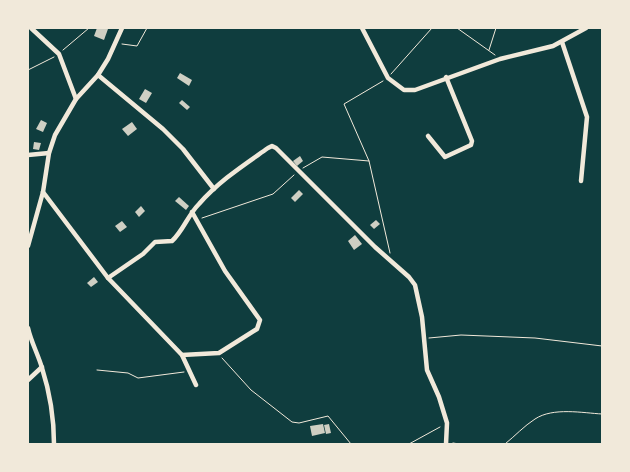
<svg xmlns="http://www.w3.org/2000/svg" width="630" height="472" font-family="'Roboto Condensed',sans-serif">
<style>
.building{fill:#cfcfc3}
.lines{fill:none;stroke-linecap:round;stroke-linejoin:round}
.path{stroke:#f1e9da;stroke-width:1}
.minor{stroke:#f1e9da;stroke-width:4.5}
</style>
<rect width="100%" height="100%" fill="#0f3d3e"/>
<g class="building">
<polygon points="97,28 108,29 104,40 94,36"/>
<polygon points="180,73 192,80 189,86 177,78"/>
<polygon points="145,89 152,93 146,103 139,99"/>
<polygon points="182,100 190,107 187,110 179,103"/>
<polygon points="41,120 47,123 43,132 36,129"/>
<polygon points="132,122 137,129 128,136 122,129"/>
<polygon points="34,142 41,143 39,150 33,149"/>
<polygon points="300,156 303,161 297,166 293,161"/>
<polygon points="299,190 303,194 295,202 291,198"/>
<polygon points="179,197 189,206 186,210 175,201"/>
<polygon points="141,206 145,211 139,217 135,212"/>
<polygon points="376,220 380,224 374,229 370,225"/>
<polygon points="122,221 127,227 120,232 115,226"/>
<polygon points="355,235 362,244 354,250 348,241"/>
<polygon points="94,277 98,282 91,287 87,283"/>
<polygon points="323,424 325,433 312,436 310,426"/>
<polygon points="329,424 331,433 326,434 324,425"/>
</g>
<g class="lines">
<g class="path">
<polyline points="457,28 495,55"/>
<polyline points="122,44 137,46 147,28"/>
<polyline points="63,50 89,28"/>
<polyline points="489,50 496,28"/>
<polyline points="28,70 54,57"/>
<polyline points="391,74 432,28"/>
<polyline points="383,81 344,104 369,161 390,253"/>
<polyline points="303,168 322,157 369,161"/>
<polyline points="202,218 273,194 294,175"/>
<polyline points="429,338 461,335 535,338 602,346"/>
<polyline points="222,358 251,390 292,422 299,423 328,416 351,444"/>
<polyline points="97,370 128,373 138,378 184,372"/>
<polyline points="453,443 459,444"/>
<polyline points="409,444 440,427"/>
<path d="M505 444C515 436 524 426 535 419 553 407 583 413 602 414"/>
</g>
<g class="minor">
<polyline points="31,28 59,54 76,99"/>
<polyline points="362,28 388,78 404,90 415,90 500,59 553,46 586,28"/>
<polyline points="562,42 587,117 581,181"/>
<polyline points="98,75 163,129 183,149 214,189"/>
<polyline points="428,136 445,157 471,145 472,141 446,77"/>
<polyline points="28,155 49,153"/>
<polyline points="43,192 108,278 182,355 196,385"/>
<polyline points="28,246 43,192 49,153 55,135 76,99 98,75 108,59 122,28"/>
<path d="M108 278 143 254 155 242 172 241C183 231 188 215 199 204 219 181 244 165 268 148L272 146 276 148 375 247 409 277 415 285 422 317 427 370 439 397 447 423 446 444"/>
<path d="M28 328C31 342 38 354 42 368 50 393 54 418 54 444"/>
<polyline points="182,355 219,353 257,329 260,320 225,271 192,212"/>
<polyline points="28,380 42,367"/>
</g>
</g>
<rect width="630" height="472" fill="none" stroke="#f1e9da" stroke-width="58"/>
</svg>
